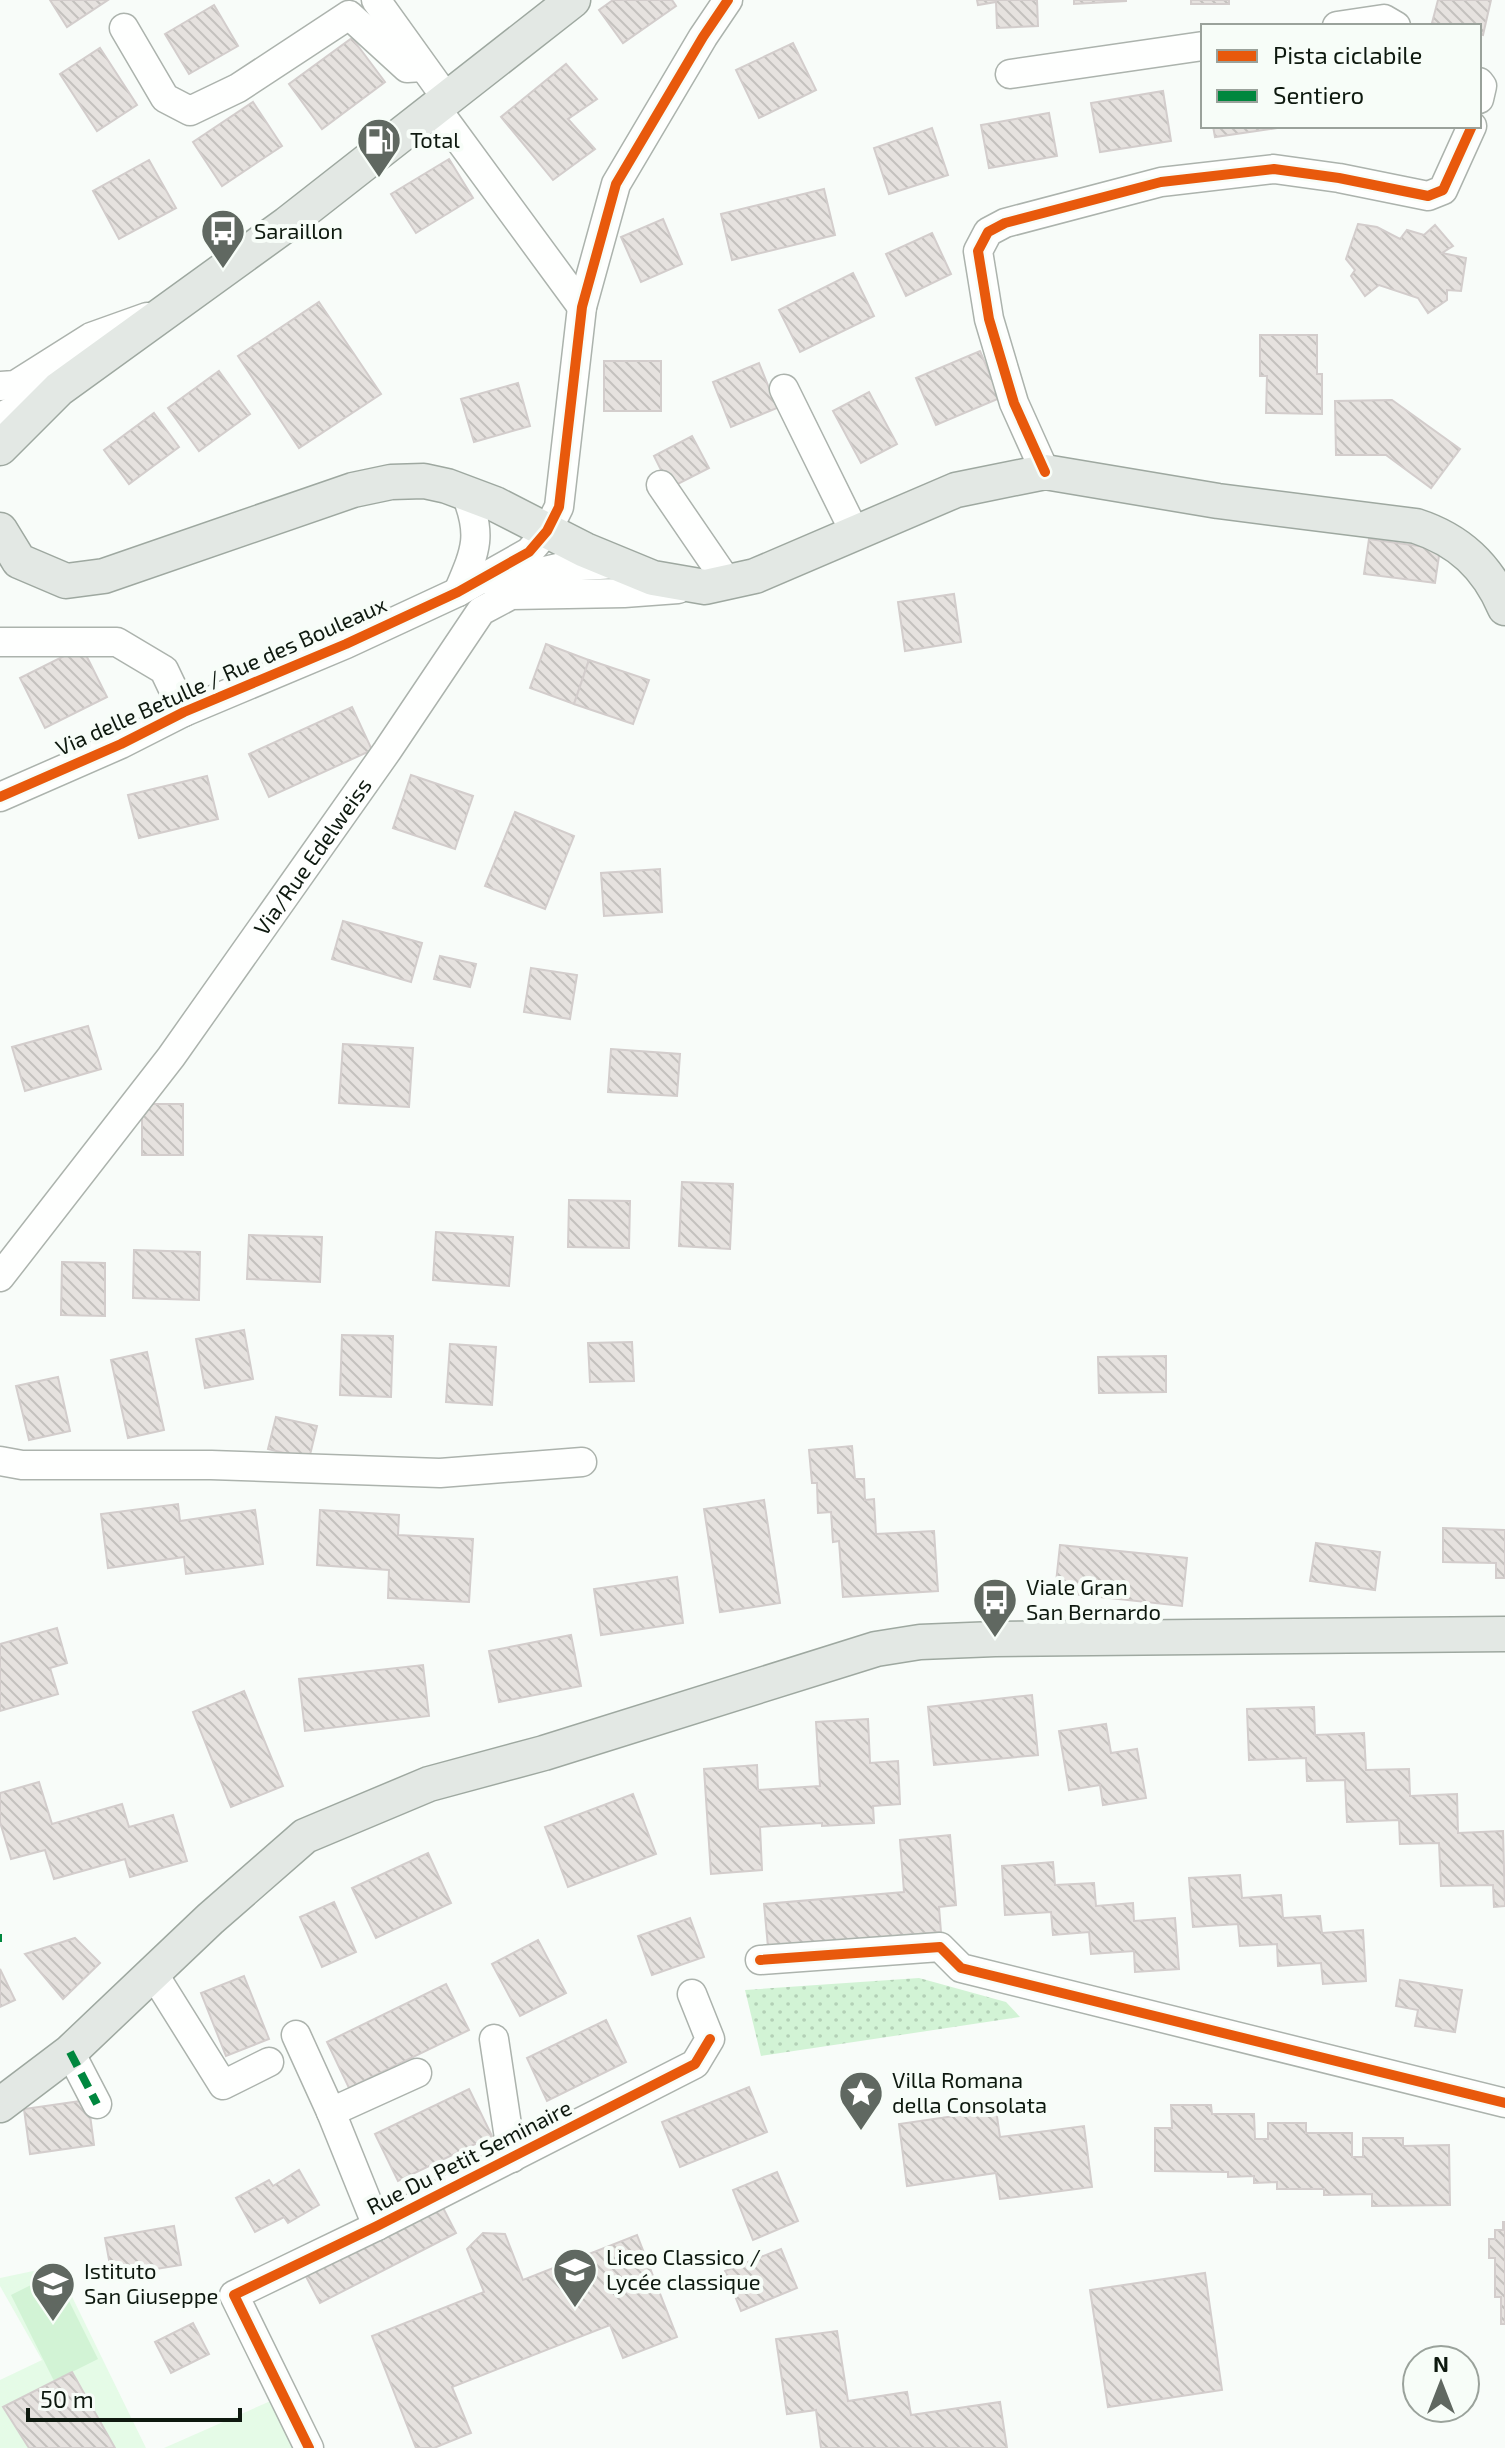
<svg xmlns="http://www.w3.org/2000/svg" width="1505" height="2448" font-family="'Exo 2',sans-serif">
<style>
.built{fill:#e5fbe7}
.grass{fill:#d2f3d5}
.park{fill:url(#park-dots)}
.building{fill:url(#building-back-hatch);stroke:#d3cdcc;stroke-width:2}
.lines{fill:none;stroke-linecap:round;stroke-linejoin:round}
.minor-casing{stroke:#acb3ad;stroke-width:31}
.major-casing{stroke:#9ea8a0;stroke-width:37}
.minor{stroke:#fefffe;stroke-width:28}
.major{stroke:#e3e8e4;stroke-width:34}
.quiet{stroke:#00873e;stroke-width:8;stroke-dasharray:16 8;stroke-linecap:butt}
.cycleway-casing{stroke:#f7fdf8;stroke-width:15}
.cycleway{stroke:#e8590c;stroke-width:10}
.labels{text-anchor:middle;stroke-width:8;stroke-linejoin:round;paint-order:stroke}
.poi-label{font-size:22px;fill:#0e190f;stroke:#f7fdf8;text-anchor:start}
.street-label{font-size:22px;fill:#0e190f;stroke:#f7fdf8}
</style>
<defs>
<pattern id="park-dots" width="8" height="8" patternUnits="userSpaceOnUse" patternTransform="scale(2)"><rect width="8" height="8" fill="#d2f3d5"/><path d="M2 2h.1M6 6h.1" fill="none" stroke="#b3d0b6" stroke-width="1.8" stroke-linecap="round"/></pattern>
<pattern id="building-back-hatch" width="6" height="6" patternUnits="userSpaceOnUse" patternTransform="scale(2)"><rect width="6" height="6" fill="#e6e2df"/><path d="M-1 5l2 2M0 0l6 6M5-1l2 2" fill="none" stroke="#c4c1be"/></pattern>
</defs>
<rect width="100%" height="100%" fill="#f8fcf9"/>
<g class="built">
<polygon points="57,2266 146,2448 0,2448 0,2380 42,2360 0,2286 0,2278"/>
<polygon points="275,2399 295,2448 164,2448"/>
</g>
<polygon class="grass" points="55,2273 98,2359 54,2381 11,2295"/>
<polygon class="park" points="919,1978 1006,2002 1020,2017 761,2056 745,1990"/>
<g class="building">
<polygon points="50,0 108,0 67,27"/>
<polygon points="613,0 672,0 676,6 623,43 599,10"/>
<polygon points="977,0 1037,0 1038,26 997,28 996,2 978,5"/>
<polygon points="1074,0 1126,0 1126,1 1074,4"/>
<rect x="1191" y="0" width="38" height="4"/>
<polygon points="1438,0 1491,0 1483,35 1479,34 1479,26 1445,26 1432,23"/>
<polygon points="214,5 238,46 189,74 165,34"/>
<polygon points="352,38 385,82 322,129 289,84"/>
<polygon points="793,43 816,90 759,118 736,70"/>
<polygon points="100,48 137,105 97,131 60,74"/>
<polygon points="566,64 597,99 568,119 595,149 553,180 501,117"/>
<polygon points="1163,91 1171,141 1100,152 1091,103"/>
<polygon points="253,102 282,146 222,186 193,142"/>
<polygon points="1049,113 1057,156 989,168 981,125"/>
<polygon points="1213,126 1278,126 1278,128 1215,137"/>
<polygon points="932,128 948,175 889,194 874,148"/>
<polygon points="449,159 473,198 416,233 391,194"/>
<polygon points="149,160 176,208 119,239 93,191"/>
<polygon points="824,189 835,235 732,260 721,214"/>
<polygon points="663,219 682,264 641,282 621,237"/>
<polygon points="1358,224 1377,227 1400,239 1407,230 1424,235 1435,225 1453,246 1442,253 1466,258 1461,291 1447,290 1447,300 1428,313 1418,298 1379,285 1365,296 1351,276 1355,270 1346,259"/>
<polygon points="932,233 951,274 906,296 886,254"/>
<polygon points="853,273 874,316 800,352 779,310"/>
<polygon points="319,302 381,394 299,448 238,356"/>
<polygon points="1260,335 1317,335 1317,374 1322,374 1322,414 1266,413 1267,376 1260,376"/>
<polygon points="980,351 1000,398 936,425 916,378"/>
<rect x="604" y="361" width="57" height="50"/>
<polygon points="759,363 777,408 731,427 713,382"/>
<polygon points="219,371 250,414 199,451 168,408"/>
<polygon points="518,383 530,426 474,442 461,399"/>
<polygon points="869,392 897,444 861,463 833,411"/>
<polygon points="1392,400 1460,449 1431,488 1386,455 1336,455 1335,401"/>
<polygon points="154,413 179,447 129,484 104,450"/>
<polygon points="692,436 709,468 670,488 654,456"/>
<polygon points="1369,539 1440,549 1435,583 1364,574"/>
<polygon points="954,594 961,642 905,651 898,602"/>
<polygon points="546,644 589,660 574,704 530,688"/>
<polygon points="82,647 107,697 45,728 20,678"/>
<polygon points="589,660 649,680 633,724 574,704"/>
<polygon points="352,707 372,750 269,797 249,754"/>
<polygon points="411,775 473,796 455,849 393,828"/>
<polygon points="207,776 218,819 139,838 128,795"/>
<polygon points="515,812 574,836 545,909 485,886"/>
<polygon points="660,869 662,912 604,916 601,873"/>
<polygon points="343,921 422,943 411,982 332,959"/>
<polygon points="440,956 476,964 470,987 434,979"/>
<polygon points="531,968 577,975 570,1019 524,1012"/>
<polygon points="88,1026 101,1069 25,1091 12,1047"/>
<polygon points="343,1044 413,1048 409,1107 339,1103"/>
<polygon points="611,1049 680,1054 677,1096 608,1092"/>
<rect x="142" y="1104" width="41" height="51"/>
<polygon points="682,1182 733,1184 730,1249 679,1246"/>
<polygon points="569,1200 630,1201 629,1248 568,1247"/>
<polygon points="436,1232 513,1237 509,1286 433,1280"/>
<polygon points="249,1235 322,1237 320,1282 247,1279"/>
<polygon points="134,1250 200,1252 199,1300 133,1298"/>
<polygon points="62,1262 105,1263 105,1316 61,1315"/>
<polygon points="244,1330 253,1379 205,1388 196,1339"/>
<polygon points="342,1335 393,1336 391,1397 340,1395"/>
<polygon points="632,1342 634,1381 590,1382 588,1343"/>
<polygon points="450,1344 496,1347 492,1405 446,1402"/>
<polygon points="147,1352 164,1430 128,1438 111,1360"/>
<polygon points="1166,1356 1166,1392 1099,1393 1098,1357"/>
<polygon points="58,1377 70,1431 29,1440 16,1386"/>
<polygon points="276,1417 317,1426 309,1459 268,1449"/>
<polygon points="852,1446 855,1479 864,1479 865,1500 874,1499 876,1534 934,1531 938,1591 843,1597 839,1541 833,1542 831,1512 818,1513 817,1483 812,1483 809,1450"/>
<polygon points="764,1500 780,1603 720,1612 704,1509"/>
<polygon points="178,1504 180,1521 255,1510 263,1564 186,1574 184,1557 108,1568 101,1514"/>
<polygon points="320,1510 399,1515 398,1535 473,1539 469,1602 388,1598 389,1570 317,1565"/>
<polygon points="1443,1528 1505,1530 1505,1578 1496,1578 1496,1563 1443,1562"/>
<polygon points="1316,1543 1380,1552 1375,1590 1310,1581"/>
<polygon points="1060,1545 1187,1558 1182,1606 1055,1592"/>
<polygon points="677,1577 683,1623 601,1635 594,1589"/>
<polygon points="57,1628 67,1663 50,1668 58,1694 0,1711 0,1644"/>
<polygon points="571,1635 581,1686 499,1702 489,1651"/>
<polygon points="423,1665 429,1716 305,1731 299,1679"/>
<polygon points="244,1691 283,1786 231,1807 193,1712"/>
<polygon points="1032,1695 1038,1755 934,1765 928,1707"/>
<polygon points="1314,1707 1315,1735 1364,1733 1366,1770 1409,1769 1410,1796 1457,1794 1458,1833 1503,1831 1505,1906 1494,1907 1493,1885 1441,1886 1439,1843 1400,1844 1399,1820 1347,1822 1345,1780 1307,1781 1306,1758 1249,1760 1247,1709"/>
<polygon points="868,1719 870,1763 898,1761 900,1804 873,1806 874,1823 822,1826 822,1823 760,1827 762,1870 711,1874 704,1769 757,1765 758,1790 820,1786 816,1722"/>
<polygon points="1106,1724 1111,1753 1137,1749 1146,1798 1103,1805 1100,1785 1069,1790 1059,1731"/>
<polygon points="39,1782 52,1824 122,1804 129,1827 173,1815 187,1861 130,1877 125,1859 54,1879 45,1850 11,1859 0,1822 0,1793"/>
<polygon points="633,1794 656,1854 568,1887 545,1827"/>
<polygon points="950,1835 956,1905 939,1907 941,1932 768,1947 764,1904 904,1892 900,1840"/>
<polygon points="428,1853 451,1903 376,1938 352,1888"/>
<polygon points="1053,1862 1055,1885 1094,1883 1096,1906 1133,1903 1134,1921 1175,1918 1179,1969 1135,1972 1134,1951 1091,1954 1089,1932 1053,1935 1051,1912 1005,1915 1002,1866"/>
<polygon points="1240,1875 1242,1898 1281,1895 1283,1918 1320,1916 1322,1933 1363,1930 1366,1981 1323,1984 1321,1963 1278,1966 1277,1944 1240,1946 1238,1924 1193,1927 1189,1878"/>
<polygon points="334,1902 356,1952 322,1967 300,1917"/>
<polygon points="690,1918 704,1957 652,1975 638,1936"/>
<polygon points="75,1938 100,1963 63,1999 25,1954"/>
<polygon points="538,1940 566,1993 520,2016 492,1964"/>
<polygon points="0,1969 15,2000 0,2007"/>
<polygon points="244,1976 269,2039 226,2056 201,1993"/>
<polygon points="1400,1980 1462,1990 1455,2032 1415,2026 1418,2010 1396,2006"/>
<polygon points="446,1984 469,2030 349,2088 327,2042"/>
<polygon points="606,2020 626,2062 547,2101 527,2058"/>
<polygon points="749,2087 767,2132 680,2167 662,2122"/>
<polygon points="469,2089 492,2136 398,2181 375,2134"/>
<polygon points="88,2100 94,2145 30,2154 24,2109"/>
<polygon points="1171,2105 1211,2105 1212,2114 1254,2114 1255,2139 1268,2139 1268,2123 1306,2123 1306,2133 1352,2133 1352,2157 1363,2157 1363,2138 1403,2138 1403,2146 1449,2145 1450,2205 1372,2206 1372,2194 1324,2195 1324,2189 1277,2189 1277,2182 1254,2183 1254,2176 1228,2177 1228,2172 1155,2171 1155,2128 1172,2128"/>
<polygon points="996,2110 1000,2137 1084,2126 1092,2187 1000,2199 996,2173 907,2186 899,2124"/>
<polygon points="299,2170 319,2205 288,2223 284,2217 255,2232 236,2198 269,2180 273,2186"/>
<polygon points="777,2172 798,2221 753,2240 733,2190"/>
<polygon points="438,2198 456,2233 320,2303 302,2269"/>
<polygon points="1503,2222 1505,2222 1505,2324 1501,2324 1501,2297 1495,2297 1495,2258 1489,2258 1489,2239 1495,2239 1495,2230 1503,2230"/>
<polygon points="174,2226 181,2265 112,2276 105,2238"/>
<polygon points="483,2233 505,2234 523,2280 637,2235 677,2337 623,2358 610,2325 452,2387 471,2433 434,2448 416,2448 372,2336 484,2292 467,2249"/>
<polygon points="781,2249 797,2288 741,2311 725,2271"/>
<polygon points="1205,2273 1222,2390 1108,2407 1090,2290"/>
<polygon points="193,2323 209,2354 171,2373 155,2342"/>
<polygon points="837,2331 848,2401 907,2392 911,2415 1000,2402 1007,2448 821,2448 816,2410 787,2414 776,2339"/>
<polygon points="72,2372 115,2448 29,2448 3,2407"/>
</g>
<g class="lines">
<g class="minor-casing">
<g id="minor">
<polyline points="376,0 447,99"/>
<polyline points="1337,26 1384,19 1396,26"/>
<polyline points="124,28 165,98 190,111 238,88 349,15 407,68 423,67"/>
<polyline points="1010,74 1203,46"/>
<polyline points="1479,82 1482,86 1479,99"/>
<polyline points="436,108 582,307"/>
<polyline points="0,386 15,385 91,337 147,317"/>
<polyline points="784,389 855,533"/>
<polyline points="0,417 47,394"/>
<polyline points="1045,472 1014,403 989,319 978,251 988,232 1005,223 1161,182 1274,169 1339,178 1428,196 1443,190 1472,126"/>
<polyline points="661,485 728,583"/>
<polyline points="494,583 562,567 618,564"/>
<path d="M458 592C476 550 483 535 465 492"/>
<polyline points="0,642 117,642 164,670 184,712"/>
<polyline points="0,797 121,744 184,712 346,644 458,592 529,552 547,531 559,507 582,307 616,184 703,37 728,0"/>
<path id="s1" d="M0 1277 171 1057 387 751 481 611 511 595 624 593 678 589"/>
<polyline points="0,1461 22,1465 211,1465 440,1473 582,1462"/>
<polyline points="760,1960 940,1947 961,1968 1505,2103"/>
<polyline points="153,1973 223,2085 269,2062"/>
<polyline points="296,2035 331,2112"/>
<polyline points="494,2039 512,2158"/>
<polyline points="70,2052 97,2104"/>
<polyline points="377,2226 331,2112 417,2073"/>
<polyline points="309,2448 234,2295 377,2226 695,2064 710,2039 692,1994"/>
</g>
</g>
<g class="major-casing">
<g id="major">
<polyline points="0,448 59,389 287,224 573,0"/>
<path d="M0 530 19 561 66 581 104 576 353 490 391 482 424 481 447 486 495 504 585 550 653 578 705 587 755 576 956 490 1045 472 1218 501 1416 526C1459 540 1487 566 1505 608"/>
<polyline points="0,2105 70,2052 210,1919 305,1836 429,1784 544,1753 876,1649 920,1642 995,1639 1505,1634"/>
</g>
</g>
<use href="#minor" class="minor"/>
<use href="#major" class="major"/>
<g class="quiet">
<polyline points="0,1938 2,1938"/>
<polyline points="70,2052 97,2104"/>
</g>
<g class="cycleway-casing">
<g id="cycleway">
<polyline points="1045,472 1014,403 989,319 978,251 988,232 1005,223 1161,182 1274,169 1339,178 1428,196 1443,190 1472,126"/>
<polyline points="0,797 121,744 184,712 346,644 458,592 529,552 547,531 559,507 582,307 616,184 703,37 728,0"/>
<polyline points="760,1960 940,1947 961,1968 1505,2103"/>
<polyline points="309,2448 234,2295 377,2226 695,2064 710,2039"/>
</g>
</g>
<use href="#cycleway" class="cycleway"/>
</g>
<defs>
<g id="fuel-pin" transform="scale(2.3)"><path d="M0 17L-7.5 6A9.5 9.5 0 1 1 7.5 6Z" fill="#606861" stroke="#f7fdf8"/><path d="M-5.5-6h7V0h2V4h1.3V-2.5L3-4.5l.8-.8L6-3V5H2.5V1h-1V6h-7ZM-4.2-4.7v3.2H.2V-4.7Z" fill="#fff"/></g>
<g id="bus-pin" transform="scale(2.3)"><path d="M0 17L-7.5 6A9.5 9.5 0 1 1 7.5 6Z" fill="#606861" stroke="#f7fdf8"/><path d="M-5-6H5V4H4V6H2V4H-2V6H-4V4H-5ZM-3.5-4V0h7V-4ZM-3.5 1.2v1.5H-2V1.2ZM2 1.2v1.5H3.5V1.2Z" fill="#fff"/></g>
<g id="sight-pin" transform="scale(2.3)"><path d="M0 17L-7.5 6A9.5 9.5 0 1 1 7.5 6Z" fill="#606861" stroke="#f7fdf8"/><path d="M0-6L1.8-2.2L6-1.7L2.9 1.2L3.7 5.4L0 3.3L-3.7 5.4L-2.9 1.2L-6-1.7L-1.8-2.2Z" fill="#fff"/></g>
<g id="school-pin" transform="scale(2.3)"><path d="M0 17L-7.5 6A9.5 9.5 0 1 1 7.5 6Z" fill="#606861" stroke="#f7fdf8"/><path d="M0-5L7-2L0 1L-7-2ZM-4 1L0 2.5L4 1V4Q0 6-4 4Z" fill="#fff"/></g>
</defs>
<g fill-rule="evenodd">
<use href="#fuel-pin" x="379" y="140"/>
<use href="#bus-pin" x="223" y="231"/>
<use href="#bus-pin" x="995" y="1600"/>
<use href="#sight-pin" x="861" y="2093"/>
<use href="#school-pin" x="575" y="2270"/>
<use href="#school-pin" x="53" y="2284"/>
</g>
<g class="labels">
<g class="poi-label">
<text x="410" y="148">Total</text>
<text x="254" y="239">Saraillon</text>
<text x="1026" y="1595">Viale Gran<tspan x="1026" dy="25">San Bernardo</tspan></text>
<text x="892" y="2088">Villa Romana<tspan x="892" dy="25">della Consolata</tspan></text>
<text x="606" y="2265">Liceo Classico /<tspan x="606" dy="25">Lycée classique</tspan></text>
<text x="84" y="2279">Istituto<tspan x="84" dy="25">San Giuseppe</tspan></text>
</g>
<g class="street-label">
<text transform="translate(221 676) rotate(-24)" y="8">Via delle Betulle / Rue des Bouleaux</text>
<text dy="8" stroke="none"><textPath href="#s1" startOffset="524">Via/Rue Edelweiss</textPath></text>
<text transform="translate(469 2157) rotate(-27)" y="8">Rue Du Petit Seminaire</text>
</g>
</g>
<rect x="1201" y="24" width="280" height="104" fill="#f7fdf8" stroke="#9aa29b" stroke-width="2"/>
<rect x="1217" y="50" width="40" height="12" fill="#e8590c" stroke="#9aa29b" stroke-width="2"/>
<text x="1273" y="64" font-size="24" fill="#0e190f">Pista ciclabile</text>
<rect x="1217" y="90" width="40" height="12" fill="#00873e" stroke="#9aa29b" stroke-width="2"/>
<text x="1273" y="104" font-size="24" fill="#0e190f">Sentiero</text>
<g transform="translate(1441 2384)"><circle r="38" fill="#f7fdf8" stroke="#9aa29b" stroke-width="2"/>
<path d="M0-6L14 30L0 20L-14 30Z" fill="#606861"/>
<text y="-12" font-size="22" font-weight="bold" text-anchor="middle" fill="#0e190f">N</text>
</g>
<path d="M28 2408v12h212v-12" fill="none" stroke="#0e190f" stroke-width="4"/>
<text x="40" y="2408" font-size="24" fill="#0e190f" stroke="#f7fdf8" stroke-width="6" paint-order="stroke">50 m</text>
</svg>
